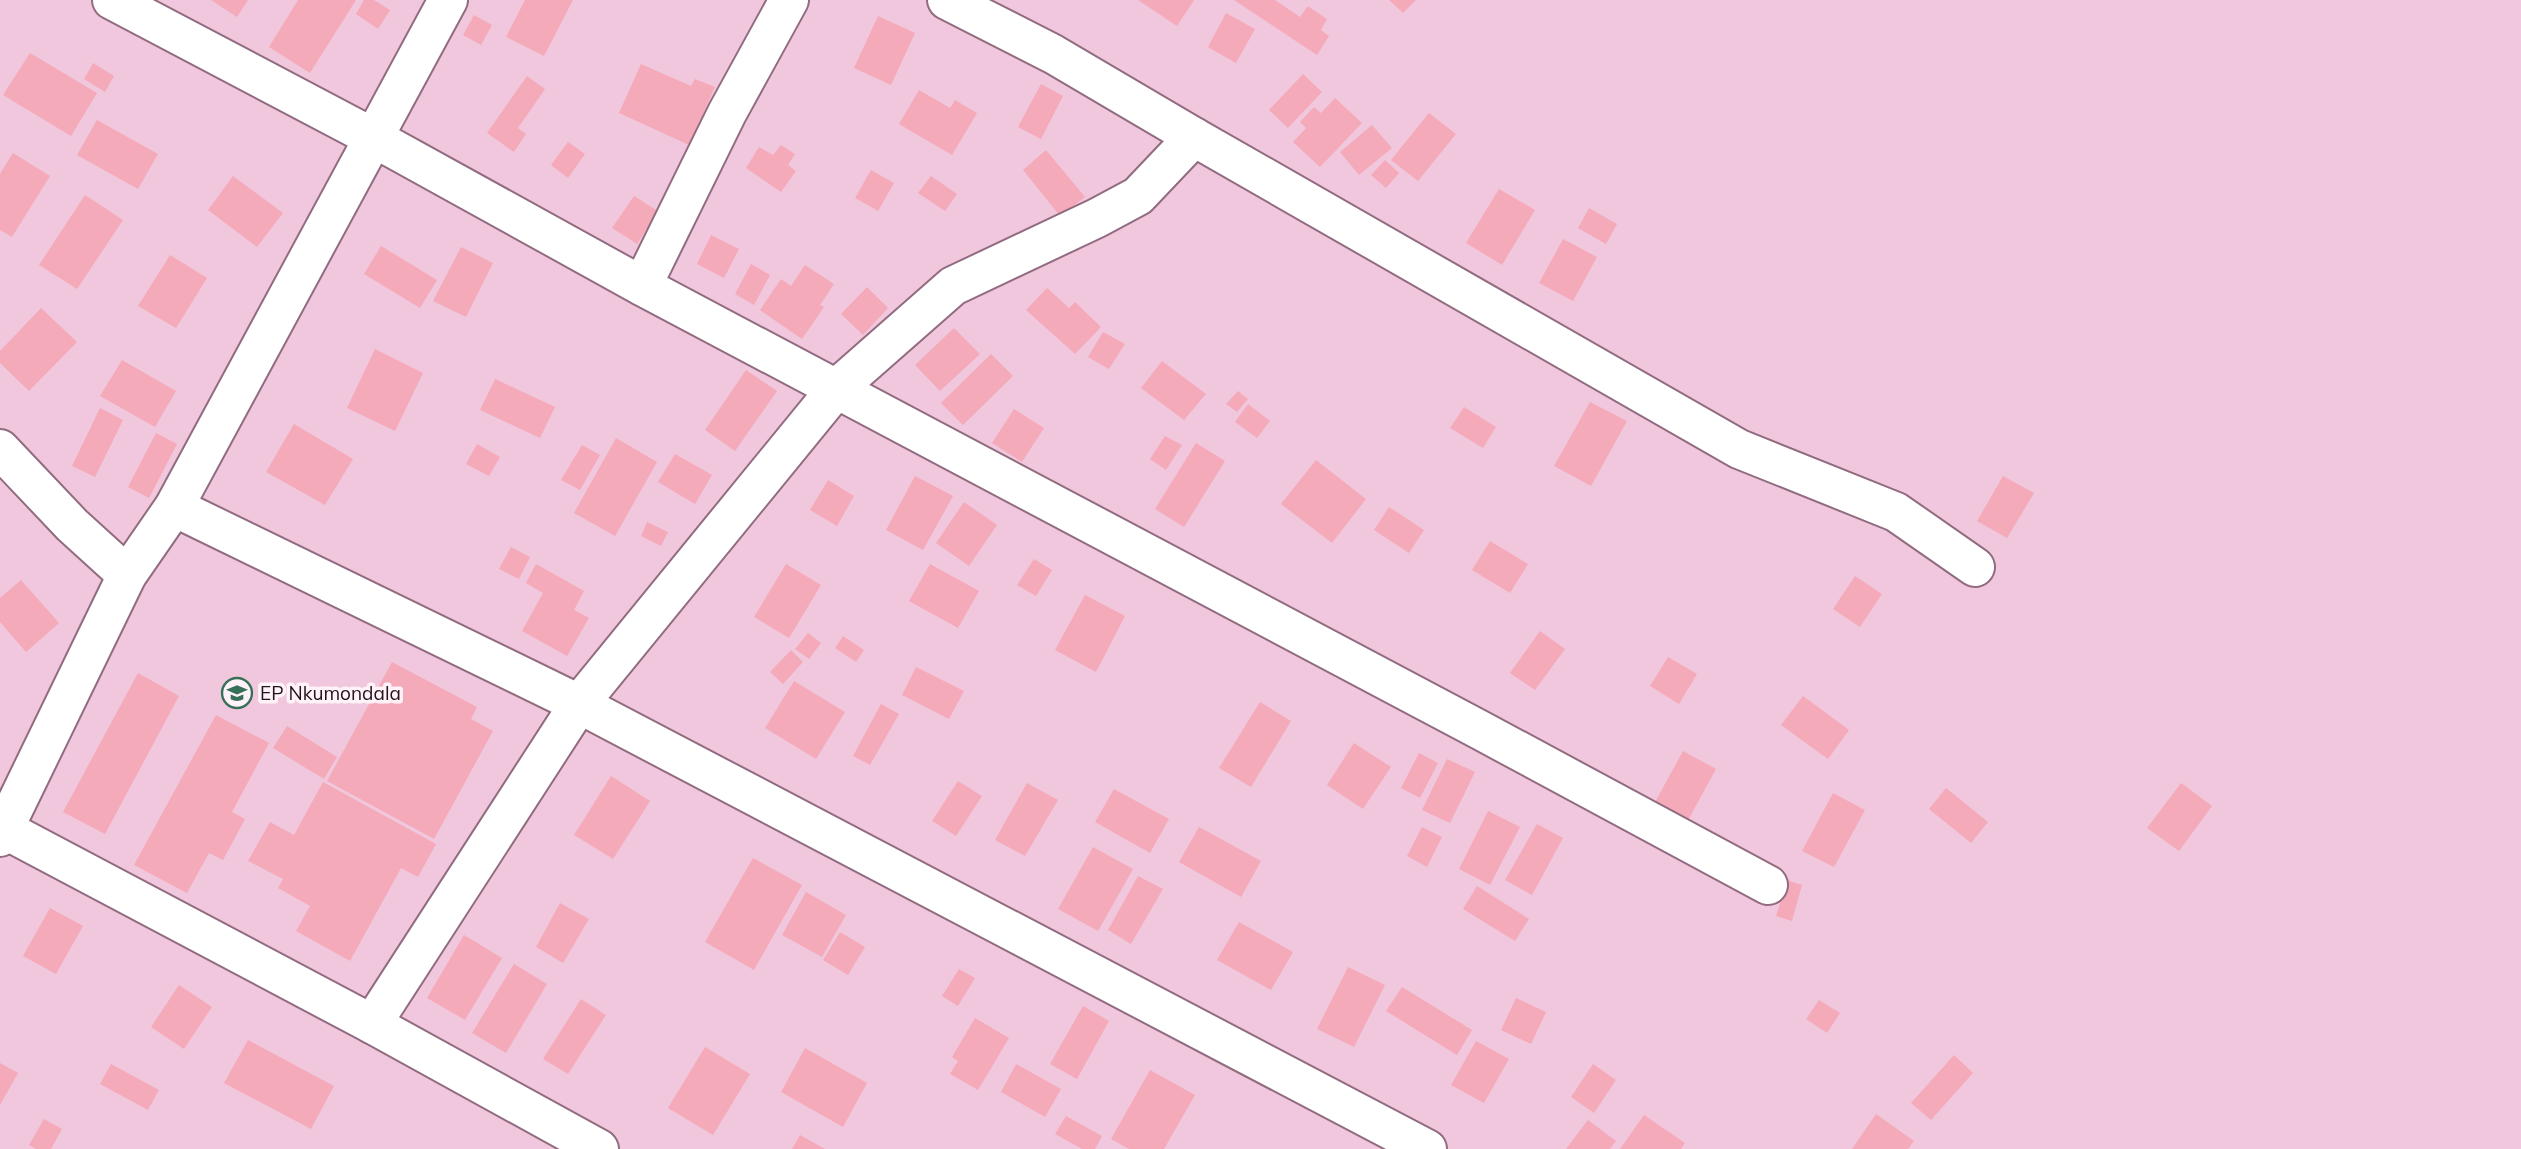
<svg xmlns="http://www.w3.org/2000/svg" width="2521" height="1149" font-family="Mulish,sans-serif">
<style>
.building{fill:#f4aab9}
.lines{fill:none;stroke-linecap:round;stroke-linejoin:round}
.minor-casing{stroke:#916c80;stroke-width:42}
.minor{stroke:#fff;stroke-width:38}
.labels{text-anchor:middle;stroke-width:7;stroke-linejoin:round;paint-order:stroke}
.poi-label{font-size:19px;fill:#23141c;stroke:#fff2f8;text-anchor:start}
</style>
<rect width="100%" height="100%" fill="#f1c7dd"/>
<g class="building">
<polygon points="211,0 248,0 237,17"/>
<polygon points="298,0 356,0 310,73 269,47"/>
<polygon points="364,0 374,0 390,10 378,29 356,14"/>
<polygon points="525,0 573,0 544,56 506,37"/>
<polygon points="1138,0 1194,0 1177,26"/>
<polygon points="1234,0 1275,0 1300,17 1308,6 1327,19 1321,30 1329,36 1317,55"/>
<polygon points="1389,0 1416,0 1403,13"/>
<polygon points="1226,13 1255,29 1236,63 1208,47"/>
<polygon points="474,15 492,25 481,45 463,35"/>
<polygon points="878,16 915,33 891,85 854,68"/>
<polygon points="30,53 97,93 71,136 3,95"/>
<polygon points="93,63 114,76 105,92 84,79"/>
<polygon points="641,64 691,86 695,79 715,87 689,145 619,113"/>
<polygon points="1303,74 1322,92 1288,128 1269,110"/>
<polygon points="527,76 545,89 518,128 526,134 514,152 487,133"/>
<polygon points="1041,84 1063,96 1041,139 1018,127"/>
<polygon points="919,90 950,108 955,100 977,113 952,155 899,124"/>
<polygon points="1335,98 1362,123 1320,167 1293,142 1306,128 1300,122 1314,107 1321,113"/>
<polygon points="1429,113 1456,134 1418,181 1391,160"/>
<polygon points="97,120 158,154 138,189 77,155"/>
<polygon points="1372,125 1392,148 1359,175 1340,152"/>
<polygon points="568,142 585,154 568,178 551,165"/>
<polygon points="781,145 795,154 788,165 796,171 781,192 746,168 759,147 773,155"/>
<polygon points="1046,150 1085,197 1060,216 1023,170"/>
<polygon points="13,153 50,176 12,237 0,230 0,174"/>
<polygon points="1385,160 1399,173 1386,188 1371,175"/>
<polygon points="871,170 894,183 878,211 855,198"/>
<polygon points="233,176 283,213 257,247 208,210"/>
<polygon points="931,176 957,194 945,211 918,193"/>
<polygon points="1499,189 1535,210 1502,265 1466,243"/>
<polygon points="85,195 123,220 77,289 39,265"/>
<polygon points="634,196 658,211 637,244 612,228"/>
<polygon points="1589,208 1617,224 1606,244 1578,228"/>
<polygon points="711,235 739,249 724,278 697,264"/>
<polygon points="1563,239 1597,257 1573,301 1539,283"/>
<polygon points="381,246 437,280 420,308 364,274"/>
<polygon points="461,247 493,263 466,317 433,301"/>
<polygon points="170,255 207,278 176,328 138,306"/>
<polygon points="751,264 770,275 754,305 735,294"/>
<polygon points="805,265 834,284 820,305 824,307 802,339 760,310 781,279 791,286"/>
<polygon points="867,287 888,308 863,335 841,314"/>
<polygon points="1047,288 1069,308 1075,302 1101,327 1075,354 1026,310"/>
<polygon points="41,308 77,342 29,391 0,363 0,351"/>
<polygon points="954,328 980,354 940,391 915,365"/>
<polygon points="1103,332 1125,344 1109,369 1088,357"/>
<polygon points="375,349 423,373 395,431 347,408"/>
<polygon points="991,354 1013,376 963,425 941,403"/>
<polygon points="122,360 176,391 155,427 100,396"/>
<polygon points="1162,361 1206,394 1184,420 1141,388"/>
<polygon points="746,370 777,391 735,451 705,430"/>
<polygon points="495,379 555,407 540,438 480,410"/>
<polygon points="1238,391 1248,399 1237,412 1226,404"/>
<polygon points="1590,402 1627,421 1591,486 1554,466"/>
<polygon points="1248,404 1270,421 1257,438 1235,422"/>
<polygon points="1464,407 1496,427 1483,448 1450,428"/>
<polygon points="100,408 123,420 95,477 72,466"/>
<polygon points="1014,409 1044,428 1022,462 992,443"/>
<polygon points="294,424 353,459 325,505 266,472"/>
<polygon points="156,433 177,444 149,498 128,487"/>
<polygon points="1165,436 1182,445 1166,470 1150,459"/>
<polygon points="616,438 657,462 615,536 574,513"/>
<polygon points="1196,443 1225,461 1184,527 1155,509"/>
<polygon points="477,444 500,457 489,476 466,464"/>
<polygon points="582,445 600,455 580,490 561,480"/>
<polygon points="675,454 712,475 695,504 658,482"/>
<polygon points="1316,460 1366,499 1332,543 1281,504"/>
<polygon points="915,476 953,496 923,550 886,530"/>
<polygon points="2003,476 2034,493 2007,538 1977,521"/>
<polygon points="828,480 854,496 837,526 810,510"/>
<polygon points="964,502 997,525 969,566 936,543"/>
<polygon points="1389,507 1424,530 1409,553 1374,530"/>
<polygon points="647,522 668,532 661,546 641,536"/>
<polygon points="1490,541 1528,564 1510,593 1472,570"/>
<polygon points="511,547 530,557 519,579 499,569"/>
<polygon points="1034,559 1052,570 1036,596 1017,585"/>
<polygon points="536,564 584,591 574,610 589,618 567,656 522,631 543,593 526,583"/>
<polygon points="786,564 821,585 789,638 754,617"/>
<polygon points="930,564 979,591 958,628 909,601"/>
<polygon points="1855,576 1882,594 1860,627 1833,609"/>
<polygon points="21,580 59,623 26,652 0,622 0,598"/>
<polygon points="1085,595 1125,616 1096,672 1055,650"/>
<polygon points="1540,631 1565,649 1535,690 1510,673"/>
<polygon points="808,633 821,643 809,659 795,649"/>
<polygon points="843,636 864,650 856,662 835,648"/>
<polygon points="791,650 803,662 783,684 770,672"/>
<polygon points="1668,657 1697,674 1679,704 1650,686"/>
<polygon points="392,662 477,707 471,719 493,731 434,839 327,781"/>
<polygon points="916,667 964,691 949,719 902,695"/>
<polygon points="138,673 179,696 105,834 63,812"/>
<polygon points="794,681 845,712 816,759 765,728"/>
<polygon points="1803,696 1849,730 1828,759 1781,725"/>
<polygon points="1260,702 1291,721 1251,787 1219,768"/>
<polygon points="881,704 899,714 870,765 853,756"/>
<polygon points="216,715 269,743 232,812 245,819 223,860 209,853 187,893 134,865"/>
<polygon points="287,726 337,757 324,779 273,748"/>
<polygon points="1354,743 1391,767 1363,809 1327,785"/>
<polygon points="1683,751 1716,769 1687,822 1654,804"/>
<polygon points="1419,753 1438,763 1420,798 1401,788"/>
<polygon points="1447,759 1475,772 1450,823 1422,810"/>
<polygon points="611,776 650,801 613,859 574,835"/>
<polygon points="958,781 982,796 956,836 932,821"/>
<polygon points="323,782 436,844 418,877 401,868 350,961 296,931 310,906 278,888 283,879 248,861 270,822 294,835"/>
<polygon points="1027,783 1058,800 1025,856 995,840"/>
<polygon points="2181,783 2212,806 2179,851 2147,828"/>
<polygon points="1946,788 1988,822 1971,843 1929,809"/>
<polygon points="1114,789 1169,819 1150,853 1095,822"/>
<polygon points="1833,793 1865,810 1834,867 1802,851"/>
<polygon points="1488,811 1520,827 1490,885 1459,869"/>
<polygon points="1537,824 1563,838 1532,895 1505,880"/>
<polygon points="1199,827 1261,861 1241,897 1179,862"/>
<polygon points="1422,827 1442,837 1427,867 1407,856"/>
<polygon points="1093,847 1133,869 1098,931 1058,909"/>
<polygon points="753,858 802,885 754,970 705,942"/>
<polygon points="1138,876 1163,889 1131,944 1108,930"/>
<polygon points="1787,880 1802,885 1792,921 1776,916"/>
<polygon points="1477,886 1529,919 1515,941 1463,909"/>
<polygon points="806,892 846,915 822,957 782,935"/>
<polygon points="560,903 589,919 563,963 536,947"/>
<polygon points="50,908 83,926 56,974 23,956"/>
<polygon points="1239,922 1293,952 1271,990 1217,960"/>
<polygon points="840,932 865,947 848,975 823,960"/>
<polygon points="464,935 502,958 465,1020 427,998"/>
<polygon points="514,964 547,984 506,1053 472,1033"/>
<polygon points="1348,967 1385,985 1354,1047 1317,1029"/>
<polygon points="959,969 975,978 958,1006 942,996"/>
<polygon points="179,985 212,1007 184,1049 151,1027"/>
<polygon points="1402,987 1472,1030 1457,1055 1386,1011"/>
<polygon points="1516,998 1546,1012 1531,1044 1501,1030"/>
<polygon points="581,999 606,1015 568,1074 543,1059"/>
<polygon points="1819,1000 1840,1013 1827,1033 1806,1019"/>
<polygon points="1083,1006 1109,1021 1077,1079 1050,1064"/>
<polygon points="975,1018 1009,1038 978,1090 950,1074 958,1061 952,1057"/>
<polygon points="248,1040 334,1086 311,1129 224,1083"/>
<polygon points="1476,1041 1509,1059 1484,1103 1451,1085"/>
<polygon points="705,1047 750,1074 713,1135 668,1108"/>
<polygon points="805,1048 867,1083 843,1127 781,1092"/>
<polygon points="1954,1055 1973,1073 1931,1120 1911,1103"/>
<polygon points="0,1063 18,1073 0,1105"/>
<polygon points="111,1064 159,1090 148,1110 100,1084"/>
<polygon points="1016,1064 1061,1089 1045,1117 1001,1092"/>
<polygon points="1593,1064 1616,1080 1594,1113 1571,1097"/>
<polygon points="1150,1070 1195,1095 1164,1149 1129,1149 1111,1139"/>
<polygon points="1876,1114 1914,1141 1908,1149 1852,1149"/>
<polygon points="1644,1115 1685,1143 1681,1149 1620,1149"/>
<polygon points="1066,1116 1102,1136 1095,1149 1082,1149 1055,1134"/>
<polygon points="44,1119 62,1129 51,1149 36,1149 29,1145"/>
<polygon points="1588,1120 1616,1141 1610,1149 1566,1149"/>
<polygon points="800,1135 825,1149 792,1149"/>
</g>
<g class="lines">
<g class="minor-casing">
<g id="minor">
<polyline points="112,0 374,138 642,286 1480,730 1768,885"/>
<polyline points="947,0 1053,54 1194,137 1739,449 1896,512 1975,567"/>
<polyline points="642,286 727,113 789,0"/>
<polyline points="0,449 72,525 127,575"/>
<polyline points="174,507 579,704 1427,1149"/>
<polyline points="0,827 372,1024 599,1149"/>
<polyline points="0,837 127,575 174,507 448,0"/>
<polyline points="372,1024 579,704 837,388 953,286 1097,218 1138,196 1194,137"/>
</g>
</g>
<use href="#minor" class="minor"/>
</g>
<defs>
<g id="school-ring" transform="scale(1.575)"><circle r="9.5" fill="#fff2f8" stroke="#377059" stroke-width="1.5"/><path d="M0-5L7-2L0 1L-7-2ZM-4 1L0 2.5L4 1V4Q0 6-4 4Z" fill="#377059"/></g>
</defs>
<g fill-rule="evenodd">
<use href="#school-ring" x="237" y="693"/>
</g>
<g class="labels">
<g class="poi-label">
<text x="260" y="700">EP Nkumondala</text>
</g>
</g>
</svg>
